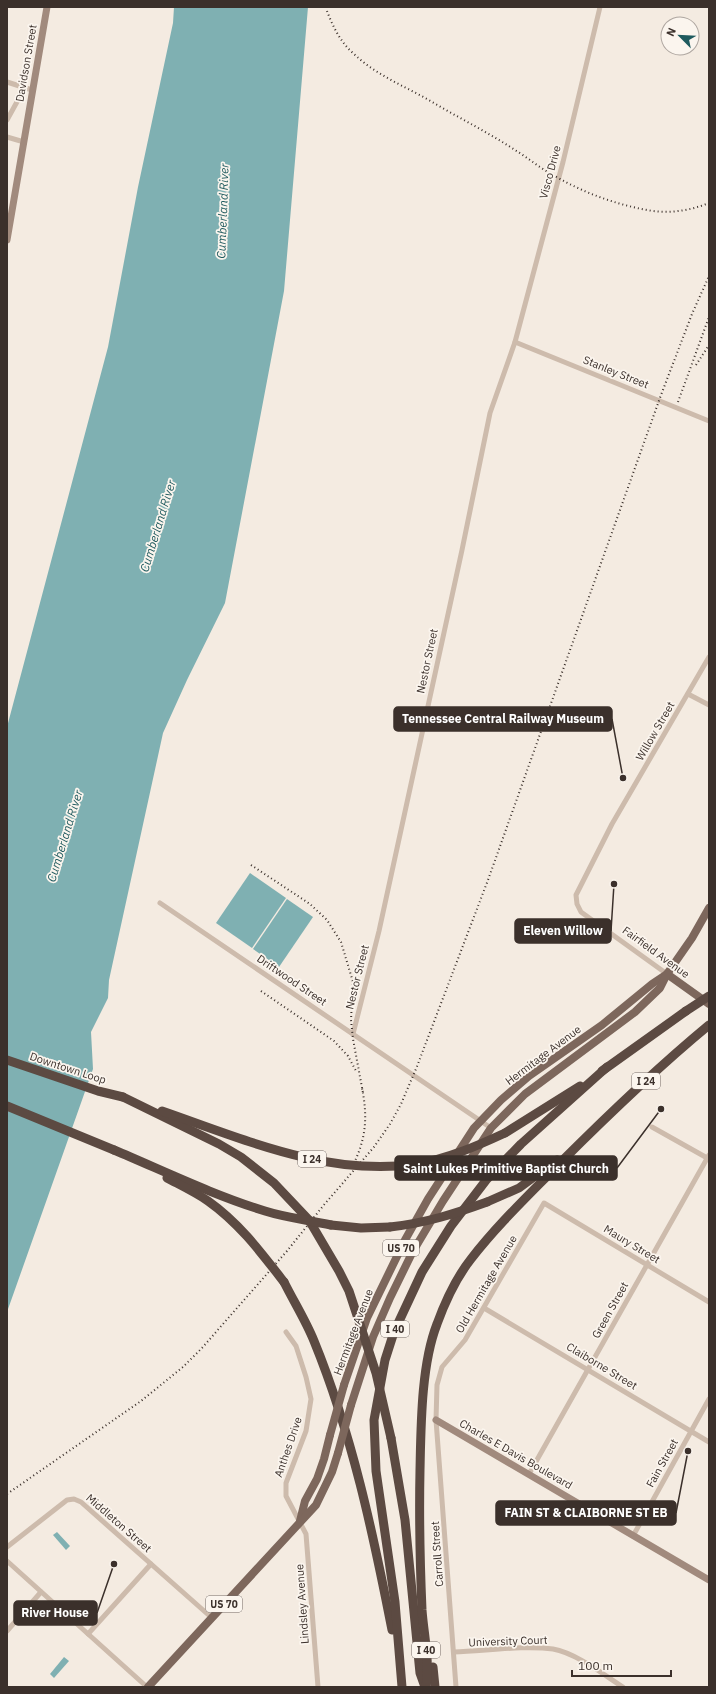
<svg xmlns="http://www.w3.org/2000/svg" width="716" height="1694" font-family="'IBM Plex Sans',sans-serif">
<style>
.water{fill:#7fb0b2}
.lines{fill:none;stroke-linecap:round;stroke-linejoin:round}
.street{stroke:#cdbbac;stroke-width:5}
.secondary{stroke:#a18a7d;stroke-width:7}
.primary{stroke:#7d675c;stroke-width:8}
.highway{stroke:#5c4a42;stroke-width:9}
.rail{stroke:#3b302b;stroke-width:2;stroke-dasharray:1 3;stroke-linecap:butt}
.primary-bridge{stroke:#7d675c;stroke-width:8}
.highway-bridge{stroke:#5c4a42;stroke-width:9}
.labels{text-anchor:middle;stroke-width:3.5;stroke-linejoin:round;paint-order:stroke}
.shield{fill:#fbf5ee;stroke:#756b66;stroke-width:1}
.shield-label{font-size:10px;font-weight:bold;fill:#3b302b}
.street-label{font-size:11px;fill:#3b302b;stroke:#fbf5ee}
.water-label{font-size:12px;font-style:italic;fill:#1f5a5e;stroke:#fbf5ee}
.leader{fill:none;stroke:#3b302b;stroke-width:1.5}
.callout-dot{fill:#3b302b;stroke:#fbf5ee;stroke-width:1.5}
.callout{fill:#3b302b;stroke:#3b302b;stroke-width:1.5}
.callout-label{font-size:12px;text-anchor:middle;font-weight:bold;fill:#fff}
</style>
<rect width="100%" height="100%" fill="#f4ebe1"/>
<g class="water">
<polygon points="174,7 308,7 284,291 225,603 187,680 163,733 109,980 108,998 91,1032 93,1069 7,1312 7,727 108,347 138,187 173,23"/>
<polygon points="250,873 286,898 252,948 216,923"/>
<polygon points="287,899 313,917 279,967 253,949"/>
<polygon points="57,1532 70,1546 66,1550 53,1535"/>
<polygon points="64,1657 69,1661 54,1678 50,1674"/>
</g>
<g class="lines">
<g class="street">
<polyline points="7,82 32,90"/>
<polyline points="7,120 18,100 22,88"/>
<polyline points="7,137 24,142"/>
<polyline points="515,342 709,421"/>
<polyline points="688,694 709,705"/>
<polyline points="160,903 491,1128"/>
<polyline points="667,974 581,912 577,904 576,895 612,824 709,657"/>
<polyline points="353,1034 379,931 462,550 490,413 515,342 563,162 600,7"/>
<polyline points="652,1127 709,1159"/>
<polyline points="484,1308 709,1442"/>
<polyline points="286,1332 296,1346 306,1377 311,1399 306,1431 286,1483 286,1496 306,1534 318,1687"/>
<polyline points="529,1474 709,1155"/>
<polyline points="633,1536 709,1399"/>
<polyline points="7,1547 67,1500 74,1499 81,1502 212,1618"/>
<polyline points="7,1561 147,1687"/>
<polyline points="7,1631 41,1592"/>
<polyline points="88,1634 151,1564"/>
<path d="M454 1652C485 1651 524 1645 553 1649 576 1653 604 1675 623 1687"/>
<polyline points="456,1687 436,1420 437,1385 442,1367 465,1340 544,1203 709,1302"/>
</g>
<g class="secondary">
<polyline points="7,240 47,7"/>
<polyline points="436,1420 709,1580"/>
</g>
<g class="primary">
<polyline points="667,974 709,1004"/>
<polyline points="344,1385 367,1318 405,1240 428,1199 474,1128 501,1100 529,1076 602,1025 652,984 667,974"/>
<polyline points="351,1405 373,1337 390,1298 412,1253 443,1201 491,1128 525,1094 635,1012 660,988 667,974 692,938 709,908"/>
<polyline points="300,1521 305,1501 317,1479 324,1459 330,1435"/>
<polyline points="148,1687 316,1505 332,1472 338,1453"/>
</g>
<g class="highway">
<polyline points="7,1060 98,1091 123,1097"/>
<polyline points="602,1071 686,1011"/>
<polyline points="7,1106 114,1150"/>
<polyline points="505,1133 580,1086"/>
<polyline points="487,1202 519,1188 557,1160"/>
<polyline points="331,1225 361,1228 390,1227"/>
<path d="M284 1282C294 1302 306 1321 314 1341 352 1434 373 1533 392 1630"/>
<polyline points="391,1438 405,1520 420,1673 425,1687"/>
<polyline points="433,1667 435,1687"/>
<polyline points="402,1687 395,1602 376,1471 374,1420 385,1360 394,1332 422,1272 451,1226 487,1179 521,1144 607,1067"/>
<path d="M426 1687C430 1661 424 1636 422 1610 420 1563 419 1517 420 1470 421 1426 421 1365 437 1324 445 1302 456 1278 471 1259 498 1224 530 1194 561 1162 608 1115 657 1068 709 1025"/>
</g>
<g class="rail">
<path d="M327 11C333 27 341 43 354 54 377 76 407 87 434 103 461 119 489 133 515 150 528 158 540 168 553 175 582 192 614 204 647 210 668 214 689 211 709 203"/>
<polyline points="696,365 709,345"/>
<polyline points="678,402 709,317"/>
<polyline points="251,865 310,904 327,920 341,942 353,982 351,1020 353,1039 363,1093"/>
<polyline points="261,991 334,1041 348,1056 356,1071"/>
<path d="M352 1167C366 1140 368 1118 362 1088"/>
<polyline points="7,1494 141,1401 183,1367 202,1348 287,1251 323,1206 374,1147 390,1124 401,1104 416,1069 488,880 661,395 692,314 709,276"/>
</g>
<g class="primary-bridge">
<polyline points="330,1435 344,1385"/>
<polyline points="338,1453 351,1405"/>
</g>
<g class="highway-bridge">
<polyline points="686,1011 709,996"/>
<polyline points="123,1097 219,1144 241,1157 274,1183 309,1220 339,1271 349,1291 376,1373 391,1438"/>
<path d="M162 1111C243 1139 329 1177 416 1164 447 1159 477 1146 505 1133"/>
<path d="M114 1150C164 1171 213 1195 265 1211 287 1218 309 1220 331 1225"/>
<path d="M167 1178C180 1185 195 1192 208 1201 239 1223 260 1251 284 1282"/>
<path d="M390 1227C426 1223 454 1214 487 1202"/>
</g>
</g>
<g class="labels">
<g class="shield">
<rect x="632" y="1073" width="28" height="16" rx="3"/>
<rect x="298" y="1151" width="28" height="16" rx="3"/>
<rect x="383" y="1240" width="36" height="16" rx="3"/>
<rect x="381" y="1321" width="28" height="16" rx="3"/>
<rect x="206" y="1596" width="36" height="16" rx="3"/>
<rect x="412" y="1642" width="28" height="16" rx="3"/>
</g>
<g class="shield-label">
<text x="646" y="1085">I 24</text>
<text x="312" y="1163">I 24</text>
<text x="401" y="1252">US 70</text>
<text x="395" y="1333">I 40</text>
<text x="224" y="1608">US 70</text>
<text x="426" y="1654">I 40</text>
</g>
<g class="street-label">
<text transform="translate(26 63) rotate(-80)" y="4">Davidson Street</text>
<text transform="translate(550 172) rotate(-75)" y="4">Visco Drive</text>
<text transform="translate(616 372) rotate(22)" y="4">Stanley Street</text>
<text transform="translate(427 661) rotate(-78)" y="4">Nestor Street</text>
<text transform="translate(655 731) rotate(-60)" y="4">Willow Street</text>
<text transform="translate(656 952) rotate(36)" y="4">Fairfield Avenue</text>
<text transform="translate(357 977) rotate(-76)" y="4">Nestor Street</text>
<text transform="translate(292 980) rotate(34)" y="4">Driftwood Street</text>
<text transform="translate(543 1055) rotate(-37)" y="4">Hermitage Avenue</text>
<text transform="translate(68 1068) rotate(18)" y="4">Downtown Loop</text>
<text transform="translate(632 1244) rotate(31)" y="4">Maury Street</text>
<text transform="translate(486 1284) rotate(-60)" y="4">Old Hermitage Avenue</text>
<text transform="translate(610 1310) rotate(-61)" y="4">Green Street</text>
<text transform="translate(353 1332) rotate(-69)" y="4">Hermitage Avenue</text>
<text transform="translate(602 1366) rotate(31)" y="4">Claiborne Street</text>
<text transform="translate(288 1447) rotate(-71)" y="4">Anthes Drive</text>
<text transform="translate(516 1454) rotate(30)" y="4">Charles E Davis Boulevard</text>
<text transform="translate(662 1463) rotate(-61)" y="4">Fain Street</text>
<text transform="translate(119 1523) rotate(41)" y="4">Middleton Street</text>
<text transform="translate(437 1554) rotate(-94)" y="4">Carroll Street</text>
<text transform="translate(302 1604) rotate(-94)" y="4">Lindsley Avenue</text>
<text transform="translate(508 1641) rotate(-2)" y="4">University Court</text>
</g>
<g class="water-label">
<text transform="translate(223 211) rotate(-88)" y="4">Cumberland River</text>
<text transform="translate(158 526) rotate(-73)" y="4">Cumberland River</text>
<text transform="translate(65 836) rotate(-73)" y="4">Cumberland River</text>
</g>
</g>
<path class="leader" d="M623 778L612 719M614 884L611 931M661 1109L617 1168M688 1451L676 1513M114 1564L97 1613"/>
<g class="callout-dot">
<circle cx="623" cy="778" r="4"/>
<circle cx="614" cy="884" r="4"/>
<circle cx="661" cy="1109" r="4"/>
<circle cx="688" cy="1451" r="4"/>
<circle cx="114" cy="1564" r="4"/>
</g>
<g class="callout">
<rect x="394" y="707" width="218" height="24" rx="4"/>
<rect x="515" y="919" width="96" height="24" rx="4"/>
<rect x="395" y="1156" width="222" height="24" rx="4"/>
<rect x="496" y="1501" width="180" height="24" rx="4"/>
<rect x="14" y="1601" width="83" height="24" rx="4"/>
</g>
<g class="callout-label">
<text x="503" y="723">Tennessee Central Railway Museum</text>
<text x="563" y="935">Eleven Willow</text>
<text x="506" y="1173">Saint Lukes Primitive Baptist Church</text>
<text x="586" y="1517">FAIN ST &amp; CLAIBORNE ST EB</text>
<text x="55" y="1617">River House</text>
</g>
<rect width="716" height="1694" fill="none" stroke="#3b302b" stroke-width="16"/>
<g transform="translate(680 36) rotate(294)"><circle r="19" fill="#fbf5ee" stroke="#aea6a0"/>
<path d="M0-3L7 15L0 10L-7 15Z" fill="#1f5a5e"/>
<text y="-6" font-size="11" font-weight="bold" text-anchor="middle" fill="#3b302b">N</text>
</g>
<path d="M572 1670v6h99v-6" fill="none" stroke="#3b302b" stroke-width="2"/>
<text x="578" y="1670" font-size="12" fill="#3b302b" stroke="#fbf5ee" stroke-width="3" paint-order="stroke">100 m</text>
</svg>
